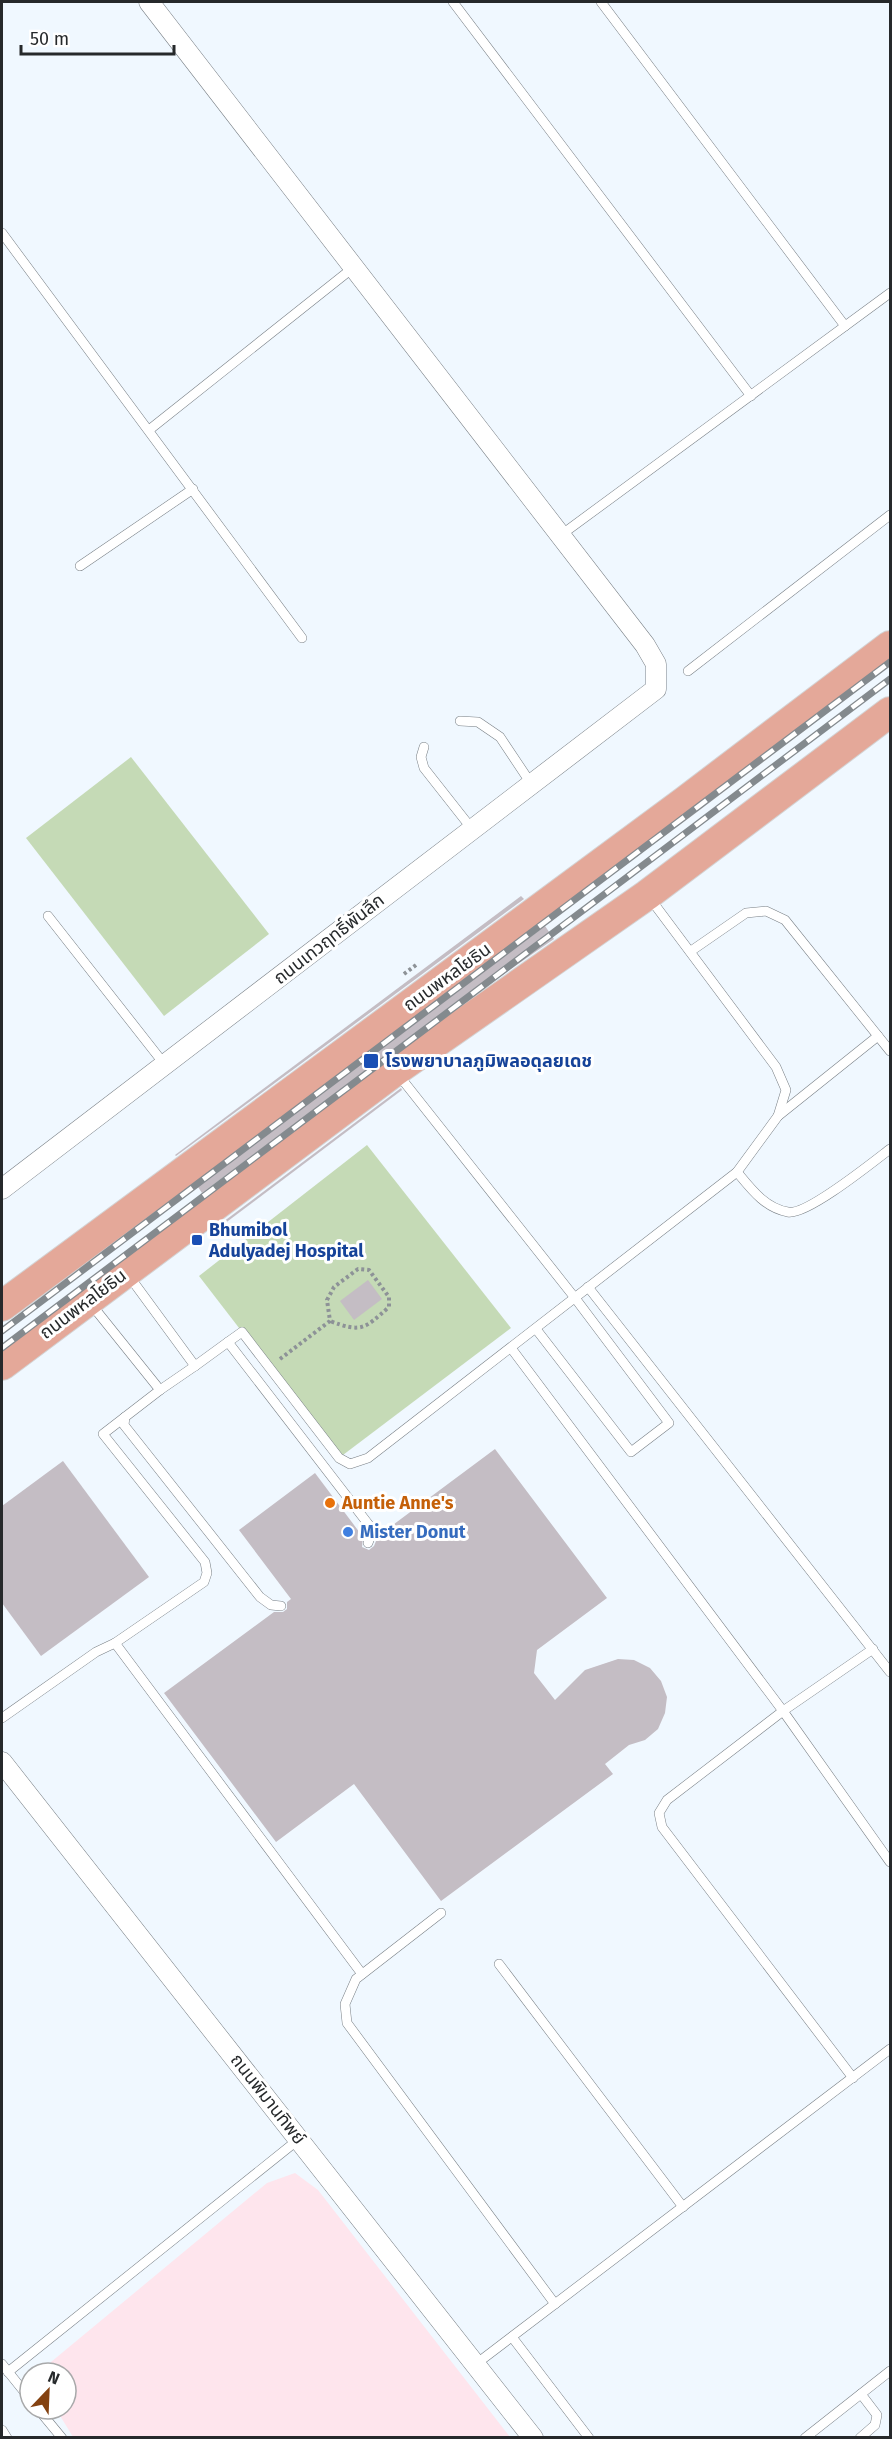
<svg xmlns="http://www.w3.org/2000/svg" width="892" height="2439" font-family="'Fira Sans','Noto Sans Thai',sans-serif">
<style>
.education{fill:#fee5ed}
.green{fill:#c5dab6}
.building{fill:#c4bdc4}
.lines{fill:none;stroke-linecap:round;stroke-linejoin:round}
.lane-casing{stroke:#787f85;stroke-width:10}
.street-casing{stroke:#787f85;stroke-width:21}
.primary-casing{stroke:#d4d4d5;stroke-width:32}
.path{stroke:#8d9297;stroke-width:4;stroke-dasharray:3 3;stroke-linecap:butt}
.lane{stroke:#fff;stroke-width:9}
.street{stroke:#fff;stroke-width:20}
.primary{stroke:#e4a899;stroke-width:30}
.rail-casing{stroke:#848a8e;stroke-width:7}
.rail{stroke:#fff;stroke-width:4.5;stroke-dasharray:14;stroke-linecap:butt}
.transit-dot{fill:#1a4fb4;stroke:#fff;stroke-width:2}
.food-dot{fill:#e8710a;stroke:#fff;stroke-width:2}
.shop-dot{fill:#3f7fe0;stroke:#fff;stroke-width:2}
.labels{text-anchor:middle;stroke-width:6;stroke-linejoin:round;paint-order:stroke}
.street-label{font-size:18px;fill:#26292b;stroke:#fff}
.transit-label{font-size:18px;font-weight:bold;fill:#164399;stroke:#fff;text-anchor:start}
.food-label{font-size:18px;font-weight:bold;fill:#c56008;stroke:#fff;text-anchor:start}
.shop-label{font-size:18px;font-weight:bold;fill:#366cbe;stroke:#fff;text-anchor:start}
</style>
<rect width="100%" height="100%" fill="#f0f8ff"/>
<polygon class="education" points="295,2173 318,2190 510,2437 73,2437 56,2409 66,2409 66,2373 46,2373 51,2362 267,2183"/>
<g class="green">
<polygon points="131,757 269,934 164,1016 26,838"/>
<polygon points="367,1145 511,1328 339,1458 199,1276"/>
</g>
<g class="building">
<polygon points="521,896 524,899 176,1156 175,1155"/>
<polygon points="545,926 554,939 385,1057 202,1193 196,1184"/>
<polygon points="401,1088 402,1090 224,1224 223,1222"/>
<polygon points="368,1280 382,1299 354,1320 340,1301"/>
<polygon points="495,1449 607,1598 537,1650 534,1673 555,1700 585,1670 618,1659 634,1660 650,1668 661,1681 667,1697 665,1713 658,1729 645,1740 629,1745 605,1764 613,1774 441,1901 354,1784 276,1842 164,1693 274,1612 283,1612 287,1609 287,1602 291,1599 239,1530 315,1473 363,1537 362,1547 369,1550 374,1546 378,1536"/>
<polygon points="63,1461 149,1577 41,1656 2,1603 2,1506"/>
</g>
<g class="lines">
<g class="lane-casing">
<g id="lane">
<polyline points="453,2 751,396"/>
<polyline points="601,2 845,326"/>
<polyline points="2,233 302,638"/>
<polyline points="149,430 354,267"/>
<polyline points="561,535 890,293"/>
<polyline points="80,566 193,489"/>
<polyline points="688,671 890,515"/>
<polyline points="460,721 478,722 500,737 532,785"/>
<polyline points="424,747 421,757 424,768 472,829"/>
<polyline points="48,916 165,1065"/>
<polyline points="691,951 746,913 766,911 785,920 890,1051"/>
<polyline points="397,1073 575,1298 669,1423 631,1452 536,1329"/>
<polyline points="778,1116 878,1036"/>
<path d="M737 1172C751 1189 765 1208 788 1212 806 1216 873 1162 890 1149"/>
<polyline points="129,1276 195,1366 228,1342 369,1525 371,1535 368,1543"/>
<polyline points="588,1287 890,1672"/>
<polyline points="91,1304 160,1390 125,1417 124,1425 260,1597 271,1605 281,1606"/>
<polyline points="228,1342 242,1332 339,1458 350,1464 368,1458 737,1172 778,1116 786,1090 776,1067 649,897"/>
<polyline points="511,1348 783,1711 890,1862"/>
<polyline points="160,1390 195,1366"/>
<polyline points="115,1643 204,1582 207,1573 205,1562 103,1434 125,1417"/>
<polyline points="2,1718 96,1652 115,1643 362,1974"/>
<polyline points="441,1913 356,1979 345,2004 347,2023 555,2304"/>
<polyline points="499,1964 683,2207"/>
<polyline points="853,2078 662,1827 659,1813 667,1800 783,1711 873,1649"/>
<polyline points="512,2337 589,2438"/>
<polyline points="2,2364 30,2399"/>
<polyline points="476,2364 890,2049"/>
<polyline points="8,2372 299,2139"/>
<polyline points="38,2409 62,2438"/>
<polyline points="2,2430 7,2438"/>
<polyline points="805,2438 890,2371"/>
<polyline points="860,2438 875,2425 877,2415 861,2394"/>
</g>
</g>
<g class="street-casing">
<g id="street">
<polyline points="2,1189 656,689 656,664 645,645 149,2"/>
<polyline points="2,1762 533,2438"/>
</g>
</g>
<g class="primary-casing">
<g id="primary">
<polyline points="2,1306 684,802 890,646"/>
<polyline points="2,1365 395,1071 647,895 890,712"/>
</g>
</g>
<g class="path">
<polyline points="404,974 416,965"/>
<path d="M280 1359 330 1321 327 1300 334 1287 358 1269 369 1270 389 1297V1307C364 1329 362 1333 330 1321"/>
</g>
<use href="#lane" class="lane"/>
<use href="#street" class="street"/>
<use href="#primary" class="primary"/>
<g class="rail-casing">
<g id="rail">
<polyline points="2,1331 890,662"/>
<polyline points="2,1348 890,679"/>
</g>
</g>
<use href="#rail" class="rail"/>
</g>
<g class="transit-dot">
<rect x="363" y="1053" width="16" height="16" rx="3"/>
<rect x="191" y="1234" width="12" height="12" rx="3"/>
</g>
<circle class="food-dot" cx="330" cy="1503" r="6"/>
<circle class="shop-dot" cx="348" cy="1532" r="6"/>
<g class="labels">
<g class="street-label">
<text transform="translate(329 939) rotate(-38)" y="6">ถนนเทวฤทธิ์พันลึก</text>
<text transform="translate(447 977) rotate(-36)" y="6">ถนนพหลโยธิน</text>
<text transform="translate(83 1304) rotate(-37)" y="6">ถนนพหลโยธิน</text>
<text transform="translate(268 2099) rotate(52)" y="6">ถนนพิมานทิพย์</text>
</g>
<g class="transit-label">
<text x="385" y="1067">โรงพยาบาลภูมิพลอดุลยเดช</text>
<text x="209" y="1236">Bhumibol<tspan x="209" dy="21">Adulyadej Hospital</tspan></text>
</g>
<g class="food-label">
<text x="342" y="1509">Auntie Anne's</text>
</g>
<g class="shop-label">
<text x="360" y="1538">Mister Donut</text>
</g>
</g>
<rect width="892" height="2439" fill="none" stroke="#26292b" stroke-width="6"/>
<g transform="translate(48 2391) rotate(23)"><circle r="28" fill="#ffffff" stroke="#a8a9aa" stroke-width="1.5"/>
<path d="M0-4.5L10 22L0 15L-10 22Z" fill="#844211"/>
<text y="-9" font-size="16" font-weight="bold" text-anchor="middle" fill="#26292b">N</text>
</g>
<path d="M21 45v9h153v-9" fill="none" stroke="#26292b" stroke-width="3"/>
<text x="30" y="45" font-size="18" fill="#26292b" stroke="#ffffff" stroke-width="4.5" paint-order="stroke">50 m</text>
</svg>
